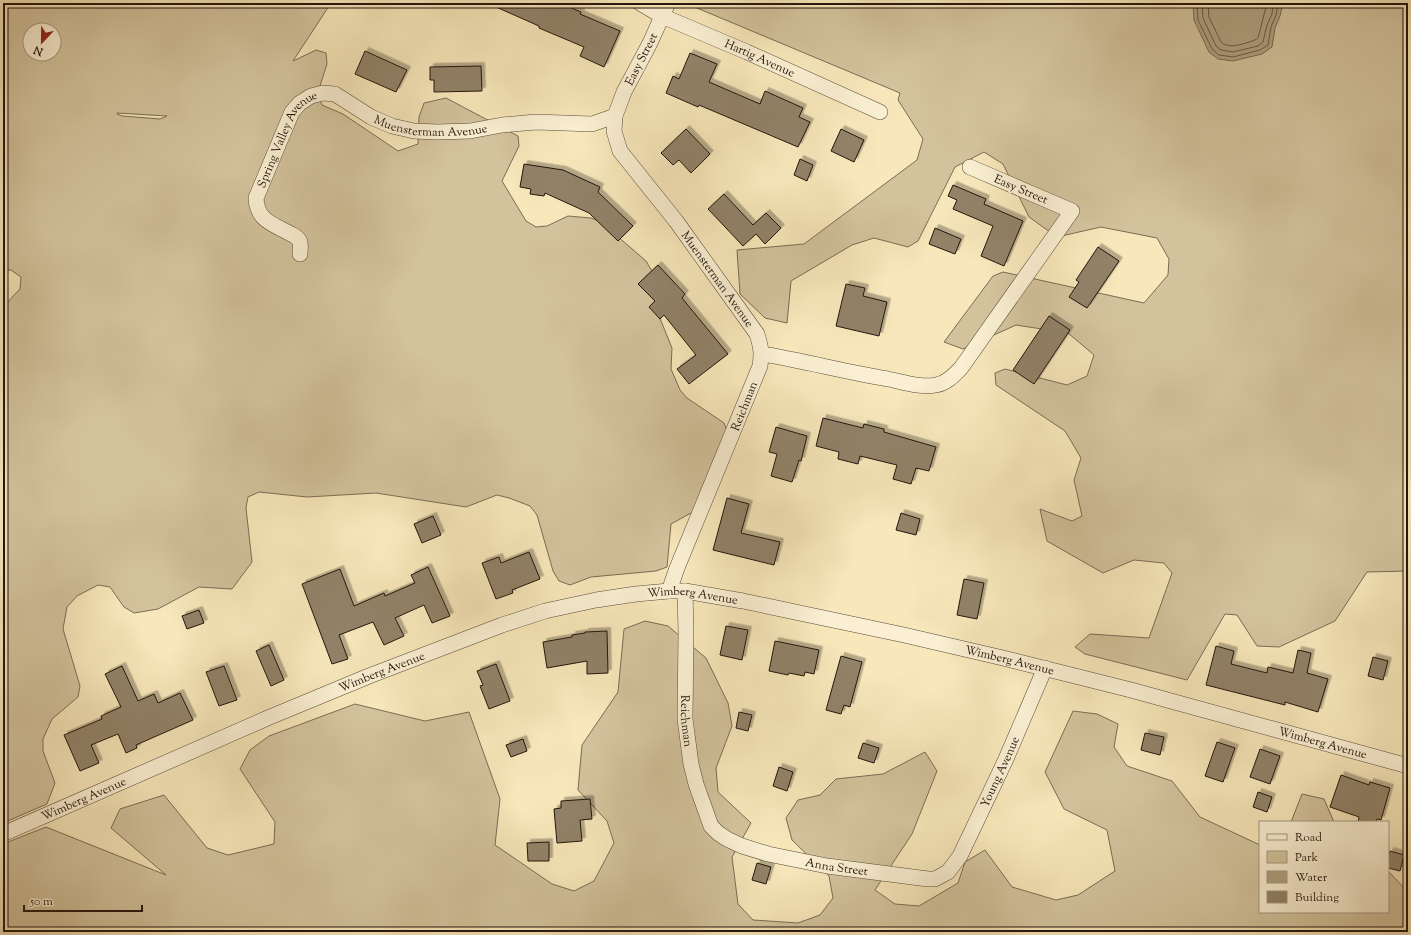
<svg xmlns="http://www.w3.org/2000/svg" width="1411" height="935" font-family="'Sorts Mill Goudy',serif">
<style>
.green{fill:#d3c39d;stroke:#7a6c55;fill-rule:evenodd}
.water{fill:#afa07f;stroke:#776851}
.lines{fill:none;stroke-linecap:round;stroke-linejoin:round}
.shore{stroke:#685a46;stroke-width:1}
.building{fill:#918267;stroke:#22150d;filter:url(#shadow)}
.minor-casing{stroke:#574a38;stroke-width:16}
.minor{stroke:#faefd2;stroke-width:15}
.labels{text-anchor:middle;stroke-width:3.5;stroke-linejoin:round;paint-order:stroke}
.street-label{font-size:12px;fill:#22150d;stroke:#faefd2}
</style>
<defs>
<filter id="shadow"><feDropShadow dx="3.5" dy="-3.5" stdDeviation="0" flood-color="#0004"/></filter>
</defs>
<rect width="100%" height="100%" fill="#f7e7ba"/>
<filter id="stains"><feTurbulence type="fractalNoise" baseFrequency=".005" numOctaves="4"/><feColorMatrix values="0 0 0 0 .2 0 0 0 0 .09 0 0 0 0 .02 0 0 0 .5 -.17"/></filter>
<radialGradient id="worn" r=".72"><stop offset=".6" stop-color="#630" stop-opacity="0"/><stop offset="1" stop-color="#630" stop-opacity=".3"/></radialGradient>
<g class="green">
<path d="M3 3H331L293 61 316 50 326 53 327 64 317 95 322 105 343 114 398 151 418 144 419 117 424 103 446 98 518 136 519 146 502 181 526 221 536 227 547 226 568 216 591 218 601 222 646 261 652 271 659 316 672 348 671 369 680 390 687 398 724 423 728 433 706 494 691 513 671 524 667 567 656 571 591 577 570 585 559 581 553 571 537 515 530 506 509 498 497 495 466 507 376 493 307 497 259 492 248 497 246 508 252 562 232 589 199 587 158 609 134 613 124 607 110 587 98 585 77 596 67 607 63 629 80 686 78 697 52 719 43 739V751L55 783 47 804 3 823V307L20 289 21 277 11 270H3ZM30 30H54V54H30ZM117 114V113L167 116 160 119 122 116Z"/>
<polygon points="685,3 1408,3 1408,571 1367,572 1335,621 1279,647 1257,646 1237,615 1225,614 1187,680 1085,654 1075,647 1090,634 1149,638 1172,573 1164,563 1134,560 1103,573 1047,541 1040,509 1072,521 1082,516 1074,480 1081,458 1065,431 996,385 995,373 1005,369 1067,385 1087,376 1094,355 1068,333 1016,325 963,349 944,342 993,276 1003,272 1144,303 1168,275 1169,259 1157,238 1101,227 1057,237 1029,217 1003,164 984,152 955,167 918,241 908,247 874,238 852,245 791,281 787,323 765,318 740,294 737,250 804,244 917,160 923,139 898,100 900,93"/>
<polygon points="645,621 668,626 706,658 728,703 732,726 716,768 718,792 751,823 732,857 738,904 753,920 798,923 820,915 833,898 829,876 792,840 786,818 798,800 820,795 836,779 883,774 925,752 937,771 912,834 875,890 895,904 919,906 958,883 965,862 985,850 1012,887 1056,900 1078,895 1115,871 1107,830 1064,809 1045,772 1073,711 1097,714 1118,724 1114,747 1127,766 1172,781 1200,817 1260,845 1260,912 1388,912 1388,871 1408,892 1408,932 3,932 3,844 46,827 166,875 111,828 120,809 164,795 207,848 228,855 274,844 275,822 240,769 250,750 269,736 355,704 425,721 469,712 500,799 495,845 552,884 574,891 594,881 614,843 607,821 578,790 582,745 618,692 624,629"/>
<polygon points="1302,794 1324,799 1334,822 1291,822"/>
</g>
<polygon class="water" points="1193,3 1283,3 1280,16 1275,28 1272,47 1262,54 1233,61 1218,59 1209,52 1194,20"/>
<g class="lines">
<g class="shore">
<polyline points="1197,3 1198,20 1212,49 1219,55 1233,57 1260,50 1268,45 1271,27 1276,15 1278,3"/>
<polyline points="1202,3 1203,18 1216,46 1221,50 1233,52 1258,46 1263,42 1267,25 1272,14 1273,3"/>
<path d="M1208 3 1209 17 1221 42C1229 50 1246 43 1255 40L1258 38 1267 3"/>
</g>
</g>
<g class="building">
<polygon points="487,3 560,3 581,12 580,14 620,31 604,67 580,56 584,47 539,28 539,26"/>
<polygon points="365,51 407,70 396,92 355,74"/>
<polygon points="690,53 717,64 709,82 760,104 765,91 803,108 799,117 810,122 798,147 699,105 698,107 666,93 673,76 679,79"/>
<polygon points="481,66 482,91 434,92 434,80 430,80 430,67"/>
<polygon points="686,129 710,154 691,173 679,160 673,165 661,153"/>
<polygon points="841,129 864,140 854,162 831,151"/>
<polygon points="800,159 813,165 807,181 794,175"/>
<polygon points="524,164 563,170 600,187 598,192 633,226 618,241 589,213 545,193 544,196 530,194 531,189 520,187"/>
<polygon points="953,185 986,199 984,204 1023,221 1004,266 981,256 993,226 953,209 957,200 948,196"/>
<polygon points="724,194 753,225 766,213 781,228 765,244 756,234 743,246 708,209"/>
<polygon points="935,228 961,239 955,254 929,244"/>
<polygon points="1098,247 1119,261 1087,308 1069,297 1079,282 1076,280"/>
<polygon points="658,265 685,294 682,298 728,354 689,384 677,369 696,355 664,315 660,319 649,307 655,301 638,284"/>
<polygon points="846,284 865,288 863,296 887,302 879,336 836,326"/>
<polygon points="1049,316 1070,330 1034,384 1013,370"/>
<polygon points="823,418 863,428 864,424 884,429 884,432 936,447 929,471 916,468 911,484 893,479 897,465 860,456 858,464 838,459 839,452 816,446"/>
<polygon points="776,427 807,436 801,461 799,460 792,482 771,476 777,454 769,452"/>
<polygon points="727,498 749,504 741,533 780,542 774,565 713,550"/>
<polygon points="901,513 920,519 916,535 896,530"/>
<polygon points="433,516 441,535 422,543 414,524"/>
<polygon points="529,552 540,579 512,590 513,593 496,599 482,563 499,557 501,563"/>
<polygon points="428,567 450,616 432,623 424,605 395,618 404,636 384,645 373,622 339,635 348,659 332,664 302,584 340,569 354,606 384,593 385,596 415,583 411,575"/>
<polygon points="964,579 984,583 977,619 957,615"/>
<polygon points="199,610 204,623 187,629 182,616"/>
<polygon points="726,626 748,630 742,660 720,655"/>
<polygon points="607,631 608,673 587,674 587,661 547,668 543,642 572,637 572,635 585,633 585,632"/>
<polygon points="775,641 819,650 814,674 805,672 804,676 789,673 788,675 769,671"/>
<polygon points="269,645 284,680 271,686 256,651"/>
<polygon points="1216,646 1234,651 1231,664 1267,673 1268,667 1293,673 1298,650 1311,653 1307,673 1328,679 1318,712 1285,702 1285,705 1206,685"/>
<polygon points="841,656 862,662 850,707 844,705 841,714 826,710"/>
<polygon points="1373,657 1388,661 1383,680 1368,676"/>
<polygon points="496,664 510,701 489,709 480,686 483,685 477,671"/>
<polygon points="122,666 138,701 154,694 158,703 180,693 193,720 136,745 137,748 126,753 118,734 91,745 99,763 80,771 64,735 102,719 101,716 121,707 105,674"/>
<polygon points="224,666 237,700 219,706 206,672"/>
<polygon points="739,712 752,715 748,731 736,728"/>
<polygon points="1145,733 1164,737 1160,755 1141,750"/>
<polygon points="523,739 527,751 511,757 506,745"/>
<polygon points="1217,742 1235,748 1223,782 1205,776"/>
<polygon points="863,743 879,748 874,763 858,758"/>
<polygon points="1260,749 1280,756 1270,784 1250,777"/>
<polygon points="779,767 793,772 787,791 773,786"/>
<polygon points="1341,775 1369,785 1370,782 1390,788 1381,820 1377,819 1376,822 1358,822 1359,817 1330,807"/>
<polygon points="1258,792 1272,797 1267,812 1253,807"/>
<polygon points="590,799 592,819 580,820 582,841 557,843 554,809 561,808 561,801"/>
<polygon points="549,842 549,861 528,861 527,843"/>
<polygon points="1390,851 1404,855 1400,871 1388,868 1388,858"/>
<polygon points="757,863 771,867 766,884 752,880"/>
</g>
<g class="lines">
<g class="minor-casing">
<g id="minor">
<path id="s1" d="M640 3 662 16 747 52 880 112"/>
<path id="s2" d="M668 3 650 43 624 92 615 116 614 131 620 151 676 221 757 334C761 347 762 353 760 366L677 568 669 591"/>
<path id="s3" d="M300 254C300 250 301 245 300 242 298 237 295 236 291 234 273 224 257 221 256 198L292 112 300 103 311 96 323 93 335 94 371 117 392 126 414 131 437 132 470 131 502 125 536 122 592 124 615 116"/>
<path d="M762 354C804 361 846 372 888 379 903 382 921 388 936 385 947 383 954 375 961 368L1072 211 970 167"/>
<path id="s4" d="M685 591 686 633 685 719 691 764 696 784 711 826 718 833 727 839 742 846 768 854 827 866 928 879H935L948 872 960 856 1006 759 1045 668"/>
<path id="s5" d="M3 834 270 717 369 676 502 625 545 611 596 600 636 594 669 591H685L743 601 904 635 1003 658 1131 690 1408 766"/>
</g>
</g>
<use href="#minor" class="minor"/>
</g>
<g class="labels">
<g class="street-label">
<text dy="4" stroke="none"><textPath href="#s1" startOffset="132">Hartig Avenue</textPath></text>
<text transform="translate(641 59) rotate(-63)" y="4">Easy Street</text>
<text dy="4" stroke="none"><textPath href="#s3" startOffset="325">Muensterman Avenue</textPath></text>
<text dy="4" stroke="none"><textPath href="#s3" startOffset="146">Spring Valley Avenue</textPath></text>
<text transform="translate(1021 189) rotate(23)" y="4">Easy Street</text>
<text dy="4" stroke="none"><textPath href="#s2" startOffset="322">Muensterman Avenue</textPath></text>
<text transform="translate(744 406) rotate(-68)" y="4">Reichman</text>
<text dy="4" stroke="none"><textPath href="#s5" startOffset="736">Wimberg Avenue</textPath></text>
<text dy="4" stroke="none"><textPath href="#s5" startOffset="1060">Wimberg Avenue</textPath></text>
<text dy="4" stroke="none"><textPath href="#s5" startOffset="412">Wimberg Avenue</textPath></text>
<text dy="4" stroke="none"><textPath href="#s4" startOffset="130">Reichman</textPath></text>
<text dy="4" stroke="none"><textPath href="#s5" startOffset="1384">Wimberg Avenue</textPath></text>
<text dy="4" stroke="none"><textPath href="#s4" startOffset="600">Young Avenue</textPath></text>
<text dy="4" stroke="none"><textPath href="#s5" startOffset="88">Wimberg Avenue</textPath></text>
<text dy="4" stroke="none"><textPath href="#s4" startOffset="373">Anna Street</textPath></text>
</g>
</g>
<rect width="1411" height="935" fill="none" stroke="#f7e7ba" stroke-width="16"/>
<rect x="4" y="4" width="1403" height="927" fill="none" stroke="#22150d" stroke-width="2"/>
<rect x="8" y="8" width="1395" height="919" fill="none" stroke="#22150d"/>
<rect x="1259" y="821" width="130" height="92" fill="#faefd2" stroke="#a49883"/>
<rect x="1267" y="834" width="20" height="6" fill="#faefd2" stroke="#a49883"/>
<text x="1295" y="841" font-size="12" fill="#22150d">Road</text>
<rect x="1267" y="851" width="20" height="12" fill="#d3c39d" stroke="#a49883"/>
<text x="1295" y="861" font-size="12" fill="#22150d">Park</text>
<rect x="1267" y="871" width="20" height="12" fill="#afa07f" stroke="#a49883"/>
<text x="1295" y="881" font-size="12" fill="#22150d">Water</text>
<rect x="1267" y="891" width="20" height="12" fill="#918267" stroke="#a49883"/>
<text x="1295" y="901" font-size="12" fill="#22150d">Building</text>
<g transform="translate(42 42) rotate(202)"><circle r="19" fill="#faefd2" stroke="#a49883"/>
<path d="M0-3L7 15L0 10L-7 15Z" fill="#8f2418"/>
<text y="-6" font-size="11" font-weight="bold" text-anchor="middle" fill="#22150d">N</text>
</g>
<path d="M24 905v6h118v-6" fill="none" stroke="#22150d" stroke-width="2"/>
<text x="30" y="905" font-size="12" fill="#22150d" stroke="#faefd2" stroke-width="3" paint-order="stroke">50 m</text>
<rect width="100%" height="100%" filter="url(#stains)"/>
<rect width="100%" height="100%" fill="url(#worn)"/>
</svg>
